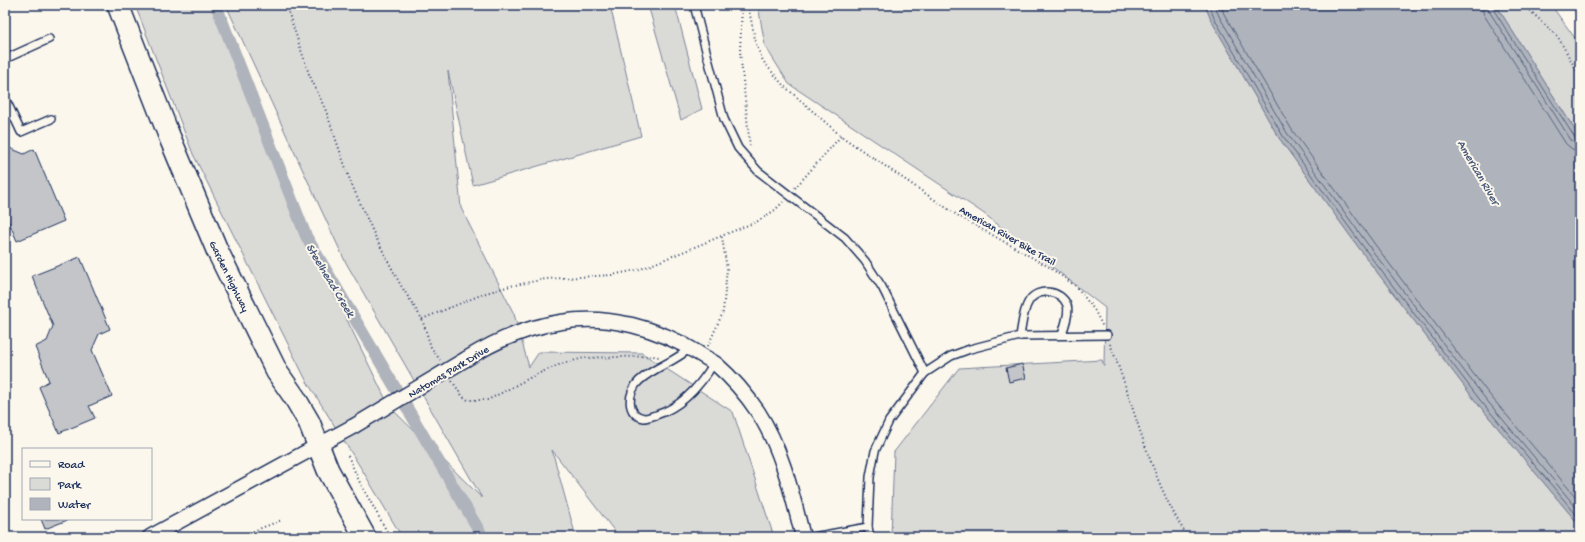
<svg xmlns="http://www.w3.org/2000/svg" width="1585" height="542" font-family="'Gochi Hand',sans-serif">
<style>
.green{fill:#dadad7;stroke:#7a849a}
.water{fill:#afb3bb;stroke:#747e96}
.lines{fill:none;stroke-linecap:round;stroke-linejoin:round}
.shore{stroke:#566483;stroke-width:1}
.canal{stroke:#afb3bb;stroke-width:12}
.building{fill:#c3c5c9;stroke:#1b2f5e}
.service-casing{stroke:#1b2f5e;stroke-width:10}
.minor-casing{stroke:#1b2f5e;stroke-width:17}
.primary-casing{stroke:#1b2f5e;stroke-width:24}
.path{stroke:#1b2f5e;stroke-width:2;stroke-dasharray:1 3;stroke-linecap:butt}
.service{stroke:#fbf7ec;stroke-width:7}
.minor{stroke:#fbf7ec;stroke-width:14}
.primary{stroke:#fbf7ec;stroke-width:21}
.minor-bridge-casing{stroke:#1b2f5e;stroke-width:17;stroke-linecap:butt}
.minor-bridge{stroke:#fbf7ec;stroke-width:14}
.labels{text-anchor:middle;stroke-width:4;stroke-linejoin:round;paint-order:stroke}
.street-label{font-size:11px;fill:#1b2f5e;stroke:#fbf7ec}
.water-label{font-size:12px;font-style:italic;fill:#47577a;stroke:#fbf7ec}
</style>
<rect width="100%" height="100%" fill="#fbf7ec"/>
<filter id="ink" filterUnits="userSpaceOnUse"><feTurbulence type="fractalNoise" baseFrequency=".025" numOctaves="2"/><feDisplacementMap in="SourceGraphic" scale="8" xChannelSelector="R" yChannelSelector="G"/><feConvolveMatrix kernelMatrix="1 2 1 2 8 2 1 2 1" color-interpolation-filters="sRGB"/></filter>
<g filter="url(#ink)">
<g class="green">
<polygon points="135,5 213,5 306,236 389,406 482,498 345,261 226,5 610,5 641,136 473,185 448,71 461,208 514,314 529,367 539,352 642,353 733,412 774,537 619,537 552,450 576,537 402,537 364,473 306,380 193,154"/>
<polygon points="648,5 675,5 702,109 681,120"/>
<polygon points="758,5 1205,5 1211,20 1279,138 1367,259 1477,403 1580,526 1580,534 1576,537 891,537 894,452 959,368 1102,360 1104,366 1105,308 983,213 789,84 765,46"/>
<polygon points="1496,5 1551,5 1580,45 1580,138"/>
</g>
<polygon class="water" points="1205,5 1496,5 1580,138 1580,526 1477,403 1367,259 1279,138 1211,20"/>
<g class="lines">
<g class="shore">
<polyline points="1209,5 1214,18 1283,136 1370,256 1480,400 1580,519"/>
<polyline points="1214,5 1219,16 1287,133 1374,253 1484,397 1580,512"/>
<polyline points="1221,5 1224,14 1292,130 1379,250 1488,393 1580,502"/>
<polyline points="1481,5 1484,15 1566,144 1572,149 1580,151"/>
<polyline points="1488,5 1489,11 1571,140 1575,144 1580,145"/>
<polyline points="1493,5 1493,9 1575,138 1580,140"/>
</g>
<polyline class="canal" points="216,5 306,236 483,537"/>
</g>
<g class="building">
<polygon points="5,146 24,154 34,149 64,221 17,241 5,213"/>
<polygon points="80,257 110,329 99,334 92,350 112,396 89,406 95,418 59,433 39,387 49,381 35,347 47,341 53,326 32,276"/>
<polygon points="1022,364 1026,378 1009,382 1006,368"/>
<polygon points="41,519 70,519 45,529"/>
</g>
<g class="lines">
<g class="service-casing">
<g id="service">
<polyline points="694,5 724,119 738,148 758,171 845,238 865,261 882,287 925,373"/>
<polyline points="5,59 49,39"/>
<polyline points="5,98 21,132 51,119"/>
<path d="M1020 336C1022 325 1023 310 1029 301 1038 287 1061 290 1067 305 1070 313 1064 327 1062 335"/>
<path d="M690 348C675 362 654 367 639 381 628 391 625 415 644 418 647 418 652 416 656 415 682 407 700 386 714 363"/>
<polyline points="813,537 868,527"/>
<polyline points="870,537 868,527 870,477 875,451 889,421 925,373 951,356 970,349 1020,336 1107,335"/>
</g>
</g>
<g class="minor-casing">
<g id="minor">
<path d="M466 359C495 341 527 327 561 322 608 314 658 328 698 353 704 357 710 360 716 364 732 378 746 394 758 412 782 449 792 494 803 537"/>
<polyline points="150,537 354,426"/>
</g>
</g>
<g class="primary-casing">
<polyline id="primary" points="118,5 170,138 217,250 277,372 295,398 309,422 328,470 365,537"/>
</g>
<g class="path">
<polyline points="286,5 309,74 326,111 351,183 374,234 400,284 422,319 431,347 440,360"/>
<polyline points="742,5 740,51 750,147"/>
<polyline points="748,5 756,44 763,61 783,85 841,136 957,215 1049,267 1077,287 1095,311 1103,327"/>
<polyline points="1524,5 1558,37 1580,77"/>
<polyline points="1570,5 1580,17"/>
<polyline points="795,188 841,136"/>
<polyline points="422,319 486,293 510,286 546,279 612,275 641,269 758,221 775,210 783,202"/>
<path d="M1110 344C1136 409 1149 478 1188 537"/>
<polyline points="708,346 723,312 727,269 722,237"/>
<polyline points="452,381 463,397 468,400 488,400 535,375 561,364 584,358 653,356 659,357"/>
<polyline points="348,456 359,481 390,537"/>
<polyline points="238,537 282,520"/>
</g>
<use href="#service" class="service"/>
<use href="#minor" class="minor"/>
<use href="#primary" class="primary"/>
<g class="minor-bridge-casing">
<polyline id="minor-bridge" points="354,426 466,359"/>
</g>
<use href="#minor-bridge" class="minor-bridge"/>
</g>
</g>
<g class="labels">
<g class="street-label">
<text transform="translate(1008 235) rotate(30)" y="4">American River Bike Trail</text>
<text transform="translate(230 276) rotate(64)" y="4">Garden Highway</text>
<text transform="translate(448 371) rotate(-31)" y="4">Natomas Park Drive</text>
</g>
<g class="water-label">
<text transform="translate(1479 172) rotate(60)" y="4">American River</text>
<text transform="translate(331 280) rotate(59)" y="4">Steelhead Creek</text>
</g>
</g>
<rect width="1585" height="542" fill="none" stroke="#fbf7ec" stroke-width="20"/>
<rect x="10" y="10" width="1565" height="522" fill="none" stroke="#1b2f5e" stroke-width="1.5" filter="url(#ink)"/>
<rect x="22" y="448" width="130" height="72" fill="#fbf7ec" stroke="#a1a7b3"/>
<rect x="30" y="461" width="20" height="6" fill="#fbf7ec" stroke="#a1a7b3"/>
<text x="58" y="468" font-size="12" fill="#1b2f5e">Road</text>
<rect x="30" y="478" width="20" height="12" fill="#dadad7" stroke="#a1a7b3"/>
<text x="58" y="488" font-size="12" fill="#1b2f5e">Park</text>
<rect x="30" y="498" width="20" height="12" fill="#afb3bb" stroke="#a1a7b3"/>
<text x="58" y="508" font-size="12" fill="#1b2f5e">Water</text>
</svg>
